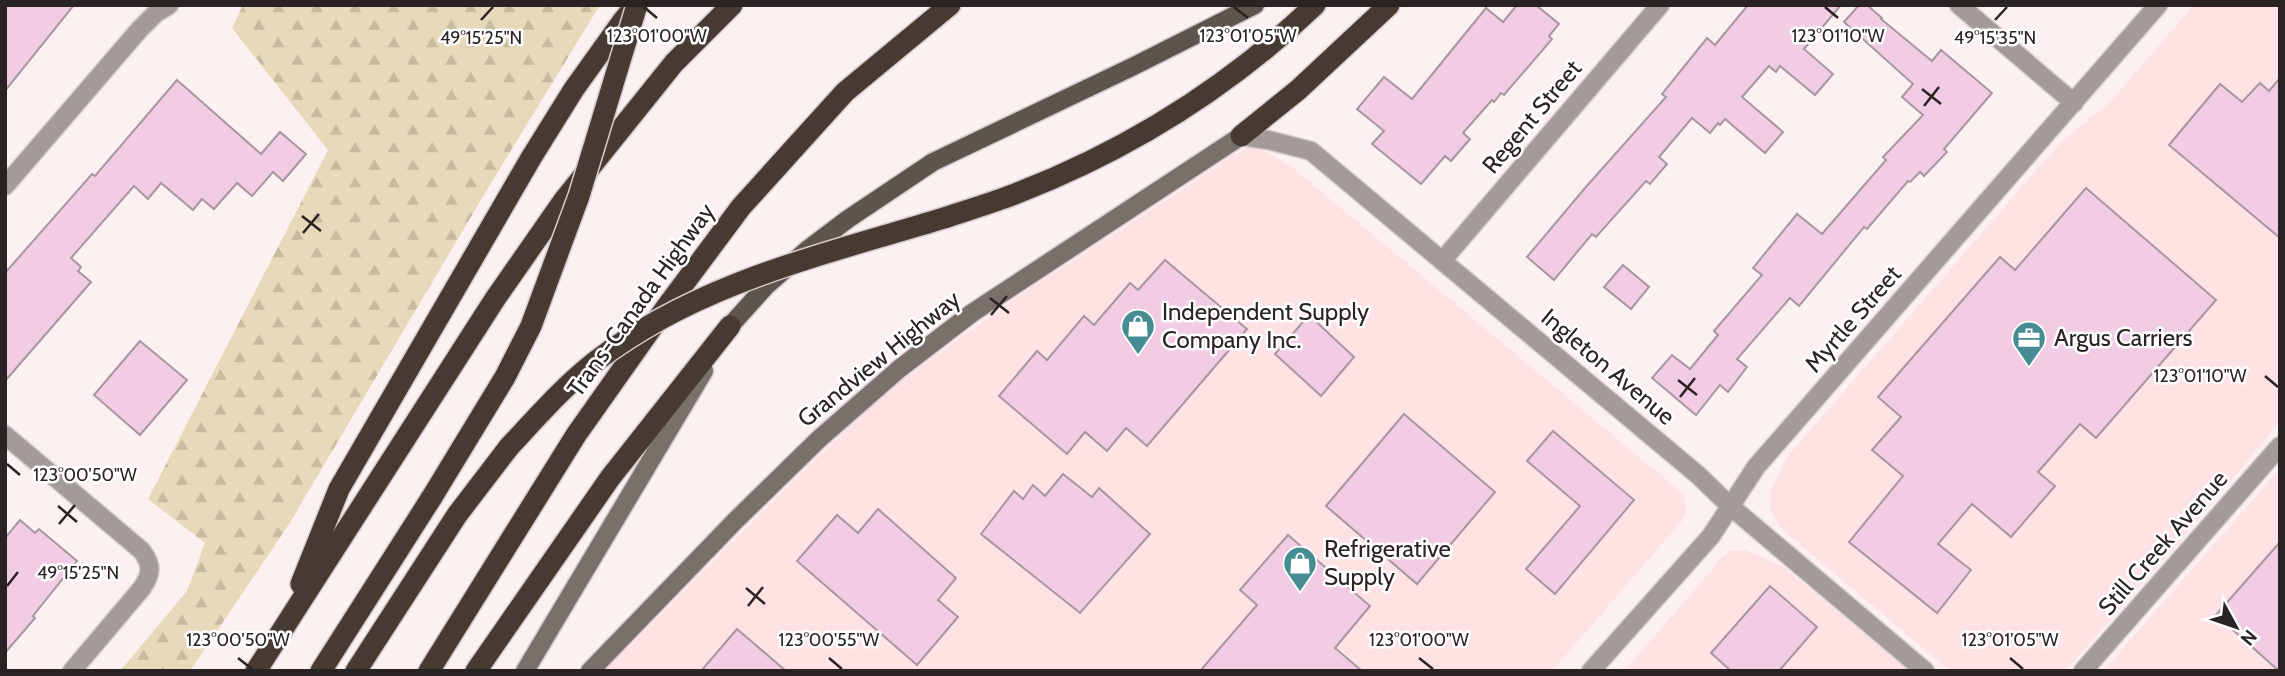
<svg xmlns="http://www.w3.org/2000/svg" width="2285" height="676" font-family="Cabin,sans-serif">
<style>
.built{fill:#ffe2e4}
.forest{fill:url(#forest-firs)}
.building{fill:#f2cbe4;stroke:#a697a0;stroke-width:2}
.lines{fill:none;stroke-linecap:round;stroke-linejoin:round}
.minor-casing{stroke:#d6cbcc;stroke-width:21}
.tertiary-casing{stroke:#d6cbcc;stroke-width:21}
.secondary-casing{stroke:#d6cbcc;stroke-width:21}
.primary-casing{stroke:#d6cbcc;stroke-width:21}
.motorway-casing{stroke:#d6cbcc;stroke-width:24}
.minor{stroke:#a29b97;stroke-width:18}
.tertiary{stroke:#a29b97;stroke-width:18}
.secondary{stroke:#7a706b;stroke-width:18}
.primary{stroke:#5e534d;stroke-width:18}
.motorway{stroke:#473a33;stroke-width:21}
.motorway-bridge-casing{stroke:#d6cbcc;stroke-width:24;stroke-linecap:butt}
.motorway-bridge{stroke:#473a33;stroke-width:21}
.ticks{fill:none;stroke:#2a2323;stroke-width:2.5}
.labels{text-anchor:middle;stroke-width:5;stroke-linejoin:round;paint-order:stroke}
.street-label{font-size:24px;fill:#2a2323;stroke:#fff}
.poi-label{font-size:24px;fill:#2a2323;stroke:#fff;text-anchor:start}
.ticks-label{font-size:18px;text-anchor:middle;fill:#2a2323;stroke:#fff;stroke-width:5;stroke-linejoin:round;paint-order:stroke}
</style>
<defs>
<pattern id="forest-firs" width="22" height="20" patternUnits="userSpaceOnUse" patternTransform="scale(1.75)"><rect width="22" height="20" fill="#e8d9ba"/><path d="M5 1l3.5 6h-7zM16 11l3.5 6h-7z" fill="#c7baa0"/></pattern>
</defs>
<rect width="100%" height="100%" fill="#fcf0f1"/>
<g class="built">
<polygon points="2194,5 2280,5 2280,422 2179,543 2065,671 1950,671 1781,528 1771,511 1770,492 1786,458 2061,142 2110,102"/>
<polygon points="1252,147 1269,153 1293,168 1683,494 1686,505 1686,513 1682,521 1552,671 605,671 794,480 868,410 915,370 1020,295 1188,186 1230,157 1243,150"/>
<polygon points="2280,469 2280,671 2103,671"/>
<polygon points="1745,550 1783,566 1910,671 1624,671 1722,558 1730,551"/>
</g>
<polygon class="forest" points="243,5 600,5 491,183 289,524 190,671 120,671 187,591 205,543 148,499 328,150 232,28"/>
<g class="building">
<polygon points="5,5 74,5 5,91"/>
<polygon points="1517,5 1536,5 1559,24 1549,36 1552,39 1504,95 1501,93 1494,102 1492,100 1463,133 1470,139 1451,161 1445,156 1421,184 1372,144 1384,131 1357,109 1384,77 1412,99 1486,8 1503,22"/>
<polygon points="1748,5 1841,5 1804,49 1833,74 1815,95 1780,66 1776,72 1769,66 1742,97 1783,132 1765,153 1725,119 1720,125 1718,123 1710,133 1692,118 1659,157 1667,164 1650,184 1646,181 1596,237 1592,234 1554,280 1527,257 1585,188 1666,97 1662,94 1707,38 1715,45"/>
<polygon points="1859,5 1867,5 1882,18 1881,19 1932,61 1941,50 1992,93 1944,149 1947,152 1924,176 1920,172 1910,182 1908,181 1867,229 1864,227 1799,306 1790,298 1737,359 1747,367 1728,392 1720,385 1696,415 1652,378 1672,355 1690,369 1718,335 1714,331 1762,275 1753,268 1797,214 1822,234 1886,160 1883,157 1923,115 1902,97 1913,84 1844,22"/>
<polygon points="2280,78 2280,238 2169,145 2220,84 2242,102 2260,83 2269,91"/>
<polygon points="177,80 261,154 280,132 306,154 283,181 273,172 252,196 237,183 214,209 202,199 193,210 161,183 148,199 134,186 71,258 81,267 78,271 91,282 5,381 5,273 92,174 95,176"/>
<polygon points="2086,188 2216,300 2096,438 2080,424 2038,472 2055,486 2011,537 1972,504 1938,544 1971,570 1937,613 1849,542 1903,476 1872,450 1901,417 1878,397 2000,257 2015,270"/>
<polygon points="1165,260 1247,329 1147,446 1126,428 1107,451 1085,432 1067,454 999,396 1037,351 1047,360 1084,316 1094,325 1130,283 1138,290"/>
<polygon points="1623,265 1649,287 1631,309 1604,287"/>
<polygon points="1309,315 1354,357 1321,396 1275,354"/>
<polygon points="140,341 187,380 140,435 94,395"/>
<polygon points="1404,414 1495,492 1417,584 1326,506"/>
<polygon points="1553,431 1634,500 1555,594 1526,569 1580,506 1527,461"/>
<polygon points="1063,474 1092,497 1099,488 1150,534 1080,613 981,534 1014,491 1023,499 1033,485 1045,496"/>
<polygon points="878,509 956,578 938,600 958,617 917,665 797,561 837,515 858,533"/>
<polygon points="20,520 35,533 39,529 77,561 33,616 35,618 5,653 5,538"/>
<polygon points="1288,535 1370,606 1335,648 1362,671 1200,671 1257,605 1240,590"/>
<polygon points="2280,542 2280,671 2279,671 2216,615"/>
<polygon points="1770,586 1817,627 1779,671 1731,671 1711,653"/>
<polygon points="737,629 786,671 701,671"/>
</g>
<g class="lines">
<g class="minor-casing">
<g id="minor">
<polyline points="1959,5 2074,103"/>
<polyline points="1241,136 1268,140 1311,151 1698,475 1730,506 1925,671"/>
<polyline points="5,186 139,30 156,13 169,5"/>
<polyline points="1442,261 1660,5"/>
<path d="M5 435 142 551C152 565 152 573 142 588L72 671"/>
<polyline points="1591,671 1711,536 1756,467 2158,5"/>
</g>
</g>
<g class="tertiary-casing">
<polyline id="tertiary" points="2083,671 2280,446"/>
</g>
<g class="secondary-casing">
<g id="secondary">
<polyline points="525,671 704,371"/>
<polyline points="590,671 735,521 819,439 899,369 972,313 1241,136"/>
</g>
</g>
<g class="primary-casing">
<polyline id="primary" points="730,326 766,286 807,250 848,219 933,162 1134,66 1255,5"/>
</g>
<g class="motorway-casing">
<g id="motorway">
<polyline points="1241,136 1298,90 1389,5"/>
<path d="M944 218C968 210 992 203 1015 194 1126 151 1229 87 1315 5"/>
<polyline points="301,584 339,489 531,158 574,89 622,22 636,5"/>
<polyline points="256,671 495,299 564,200 674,63 732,5"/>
<polyline points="321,671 432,497"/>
<polyline points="356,671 457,515 509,447"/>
<polyline points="429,671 576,435 665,309 741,207 845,92 950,5"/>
<polyline points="476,671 610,478 730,326"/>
</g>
</g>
<use href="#minor" class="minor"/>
<use href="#tertiary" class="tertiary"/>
<use href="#secondary" class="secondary"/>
<use href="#primary" class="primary"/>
<use href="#motorway" class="motorway"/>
<g class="motorway-bridge-casing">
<g id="motorway-bridge">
<path d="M509 447C537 417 564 386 596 361 699 282 823 255 944 218"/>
<polyline points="432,497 505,377 531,326 579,196 637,5"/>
</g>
</g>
<use href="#motorway-bridge" class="motorway-bridge"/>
</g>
<path class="ticks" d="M644 7 657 18M1234 7 1248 18M1825 7 1838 18M481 20 493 7M1995 20 2007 7M1922 89 1941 104M1924 106 1939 87M302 216 321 231M303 233 319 214M990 298 1009 313M991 315 1007 296M2265 376 2278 387M1678 380 1697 395M1680 397 1695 378M7 464 20 475M58 506 77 522M59 524 75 505M7 586 18 572M746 588 765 604M748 606 763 587M238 658 252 669M829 658 842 669M1419 658 1433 669M2010 658 2023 669"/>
<defs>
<g id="shop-pin" transform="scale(1.75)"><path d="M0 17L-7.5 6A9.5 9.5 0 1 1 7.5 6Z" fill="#458d92" stroke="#fff"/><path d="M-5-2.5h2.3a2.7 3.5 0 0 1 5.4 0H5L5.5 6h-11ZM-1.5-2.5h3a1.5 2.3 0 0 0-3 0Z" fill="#fff"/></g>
<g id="office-pin" transform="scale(1.75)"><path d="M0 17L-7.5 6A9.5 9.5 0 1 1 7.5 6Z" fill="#458d92" stroke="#fff"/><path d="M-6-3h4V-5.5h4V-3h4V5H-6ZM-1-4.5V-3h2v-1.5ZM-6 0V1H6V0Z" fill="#fff"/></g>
</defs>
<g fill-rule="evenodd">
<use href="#shop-pin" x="1138" y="326"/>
<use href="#office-pin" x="2029" y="338"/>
<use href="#shop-pin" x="1300" y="563"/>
</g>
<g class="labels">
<g class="street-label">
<text transform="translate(1532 117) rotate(-50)" y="8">Regent Street</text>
<text transform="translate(641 300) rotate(-54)" y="8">Trans-Canada Highway</text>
<text transform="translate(1853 319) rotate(-49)" y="8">Myrtle Street</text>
<text transform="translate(879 359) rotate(-39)" y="8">Grandview Highway</text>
<text transform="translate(1608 367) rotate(40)" y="8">Ingleton Avenue</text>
<text transform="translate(2163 543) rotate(-49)" y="8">Still Creek Avenue</text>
</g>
<g class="poi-label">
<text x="1162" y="320">Independent Supply<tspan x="1162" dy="28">Company Inc.</tspan></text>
<text x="2054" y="346">Argus Carriers</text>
<text x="1324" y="557">Refrigerative<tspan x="1324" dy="28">Supply</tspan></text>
</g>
</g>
<g class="ticks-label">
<text x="657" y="42">123°01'00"W</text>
<text x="1248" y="42">123°01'05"W</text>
<text x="1838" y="42">123°01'10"W</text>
<text x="481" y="44">49°15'25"N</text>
<text x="1995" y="44">49°15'35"N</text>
<text x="2200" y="382">123°01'10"W</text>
<text x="85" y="481">123°00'50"W</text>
<text x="78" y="579">49°15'25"N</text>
<text x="238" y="646">123°00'50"W</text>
<text x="829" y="646">123°00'55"W</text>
<text x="1419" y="646">123°01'00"W</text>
<text x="2010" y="646">123°01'05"W</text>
</g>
<rect width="2285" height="676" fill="none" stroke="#2a2323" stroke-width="14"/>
<g transform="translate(2236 627) rotate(130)" stroke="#ffffff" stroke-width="5" paint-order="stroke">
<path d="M0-5L12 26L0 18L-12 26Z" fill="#2a2323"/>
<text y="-10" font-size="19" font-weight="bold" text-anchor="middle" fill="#2a2323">N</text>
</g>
</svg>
